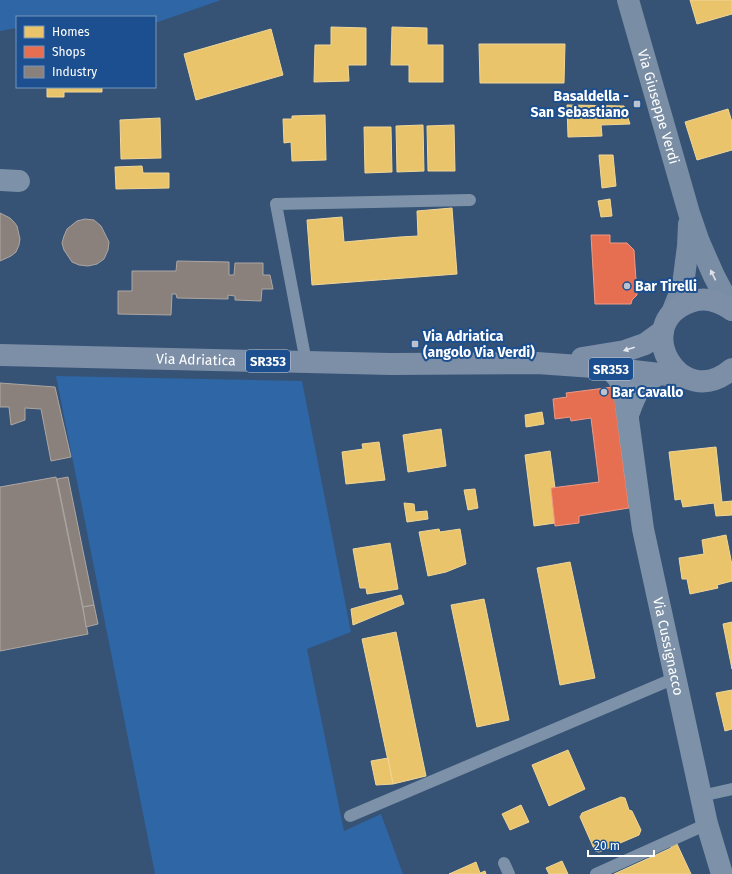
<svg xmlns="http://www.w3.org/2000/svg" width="732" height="874" font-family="'Fira Sans',sans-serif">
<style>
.green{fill:#2f66a5}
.homes{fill:#e9c46a;stroke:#f0d697}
.shops{fill:#e76f51;stroke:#ee9a85}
.industry{fill:#8a817c;stroke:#ada7a3}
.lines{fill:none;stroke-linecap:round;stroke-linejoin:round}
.lane{stroke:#7d92a8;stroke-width:12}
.street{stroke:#7d92a8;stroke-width:22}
.secondary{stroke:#798da4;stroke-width:22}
.primary{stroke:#7d8ea7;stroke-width:22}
.oneway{fill:#dee2e8}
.oneway2{fill:#e5e8ed}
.poi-dot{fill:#b9c2ce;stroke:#1b4f8f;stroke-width:1.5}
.labels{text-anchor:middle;stroke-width:4;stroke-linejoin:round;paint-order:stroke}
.shield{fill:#1b4f8f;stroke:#bbcadd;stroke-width:1}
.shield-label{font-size:13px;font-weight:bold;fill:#fff}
.poi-label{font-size:14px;font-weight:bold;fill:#fff;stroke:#1b4f8f;text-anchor:start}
.street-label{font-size:14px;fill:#fff;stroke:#1b4f8f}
</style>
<rect width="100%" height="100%" fill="#365274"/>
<g class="green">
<polygon points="0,0 221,0 155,23 155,17 17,17 17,28 0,31"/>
<polygon points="56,376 302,381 351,632 307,649 344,831 381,814 403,874 155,874"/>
</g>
<g class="homes">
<polygon points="690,0 732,0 732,14 697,24"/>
<polygon points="331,27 366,28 366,65 348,65 349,81 314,82 315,45 331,45"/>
<polygon points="392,27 427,28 427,45 443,45 443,82 409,82 409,65 391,65"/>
<polygon points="271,29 283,75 196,100 184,54"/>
<polygon points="479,44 565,44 564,83 480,83"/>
<polygon points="47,87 102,87 102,92 64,92 64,97 47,97"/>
<polygon points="567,105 624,106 630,124 601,125 602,136 568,137"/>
<polygon points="728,109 732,122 732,150 697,160 685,122"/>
<polygon points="325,115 326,160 292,161 291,142 284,143 283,119 292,119 292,116"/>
<polygon points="160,118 161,158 121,159 120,120"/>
<polygon points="423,125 424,171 397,172 396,126"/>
<polygon points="454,125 455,171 428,171 427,126"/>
<polygon points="364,127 391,127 392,172 365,173"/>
<polygon points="599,155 613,155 616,186 602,188"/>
<polygon points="142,166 143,173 169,173 169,188 116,189 115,167"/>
<polygon points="610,199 612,216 601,217 598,201"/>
<polygon points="452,208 457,274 312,285 307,220 342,217 344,242 400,237 418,236 417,211"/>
<polygon points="542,412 544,424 526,427 525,415"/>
<polygon points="441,429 446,466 408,472 403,435"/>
<polygon points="379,442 385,480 346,484 342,452 363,449 362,444"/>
<polygon points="716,447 722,502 732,501 732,515 716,516 714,503 683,507 681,499 675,500 669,452"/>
<polygon points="550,451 555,488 551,488 555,523 534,526 525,455"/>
<polygon points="475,489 478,508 468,510 464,490"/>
<polygon points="404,503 414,504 415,512 427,511 428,519 407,522"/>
<polygon points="439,529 440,532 460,529 466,564 446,572 428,576 419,532"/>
<polygon points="726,535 732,565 732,581 717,585 718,588 690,594 687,579 682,579 679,558 704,554 702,540"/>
<polygon points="390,543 398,589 367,594 366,588 360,588 353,549"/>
<polygon points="570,562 595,678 560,685 537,568"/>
<polygon points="401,595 404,604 353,625 351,609"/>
<polygon points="484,599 509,720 477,727 451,605"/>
<polygon points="732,622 732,669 723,624"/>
<polygon points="396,632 426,776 393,784 362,639"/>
<polygon points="732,690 732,729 725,731 716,693"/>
<polygon points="568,750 585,789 549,806 532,765"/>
<polygon points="388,758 393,784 376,785 371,761"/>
<polygon points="621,797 625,798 629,810 632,811 641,830 639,835 599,852 595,851 580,817 582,813"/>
<polygon points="521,805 529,822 510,830 502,814"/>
<polygon points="677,844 691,874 614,874 671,848 671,846"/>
<polygon points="562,861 568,874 549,874 546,868"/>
<polygon points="476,862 480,873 485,871 486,874 449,874"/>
</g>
<g class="shops">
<polygon points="591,235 610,235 610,243 627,243 634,250 637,295 632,300 631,304 595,304"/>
<polygon points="613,387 629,508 579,516 579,523 555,526 551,488 599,482 591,418 571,421 570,417 555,419 553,399 567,397 566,393"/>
</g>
<g class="industry">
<polygon points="0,213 10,218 14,222 17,226 20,239 19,245 16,252 11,256 0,261"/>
<polygon points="85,219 94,220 101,226 109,242 108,250 104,259 97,264 88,266 79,265 72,262 64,250 62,243 64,236 67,229 77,221"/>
<polygon points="177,261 229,262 229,275 234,275 235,263 263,263 263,275 270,275 273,289 262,289 261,301 235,300 235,296 228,295 228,299 177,298 176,294 172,294 171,315 118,314 118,291 132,291 132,271 176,271"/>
<polygon points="0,383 55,387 71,457 51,461 41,409 25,408 25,420 11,425 9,407 0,407"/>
<polygon points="56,477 88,634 0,651 0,487"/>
<polygon points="68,477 94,605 83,607 57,479"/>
<polygon points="94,605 98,624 86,627 83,607"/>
</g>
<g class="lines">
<g class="lane">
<polyline points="306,362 276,204 470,200"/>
<polyline points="701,796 732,789"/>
<polyline points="350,816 675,678"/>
<polyline points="504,863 509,874"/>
<polyline points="596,874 707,824"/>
</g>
<g class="street">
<polyline points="0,180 19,181"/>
<path id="s1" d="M608 368C616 374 621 380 624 390L643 529 707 824 722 874"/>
<path d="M628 415C636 393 638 386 659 374"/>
</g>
<g class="secondary">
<path id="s2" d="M628 0 689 213 699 242 714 276 732 310"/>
<polyline points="672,313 683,285 688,246 689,224"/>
</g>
<g class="primary">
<path d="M732 310C719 301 705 296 690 302 630 323 679 414 732 369"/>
<path id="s3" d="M0 355 391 364 537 363 608 368 685 377"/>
<polyline points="582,358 625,351 645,344 663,331"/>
</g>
</g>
<defs><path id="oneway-solid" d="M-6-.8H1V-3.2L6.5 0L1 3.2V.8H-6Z"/></defs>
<use class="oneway" href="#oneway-solid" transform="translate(713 275) rotate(-116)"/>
<use class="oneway2" href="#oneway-solid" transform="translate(629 349) rotate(162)"/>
<g class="poi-dot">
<rect x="633" y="100" width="8" height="8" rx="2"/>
<circle cx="627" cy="286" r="4"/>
<rect x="411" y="340" width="8" height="8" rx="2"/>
<circle cx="604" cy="392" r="4"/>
</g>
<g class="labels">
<g class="shield">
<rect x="246" y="350" width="44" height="22" rx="3"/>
<rect x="589" y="358" width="44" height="22" rx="3"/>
</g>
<g class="shield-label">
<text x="268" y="366">SR353</text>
<text x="611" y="374">SR353</text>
</g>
<g class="poi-label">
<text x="629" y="101" text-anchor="end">Basaldella -<tspan x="629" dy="16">San Sebastiano</tspan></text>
<text x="635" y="291">Bar Tirelli</text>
<text x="423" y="341">Via Adriatica<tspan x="423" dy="16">(angolo Via Verdi)</tspan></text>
<text x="612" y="397">Bar Cavallo</text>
</g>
<g class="street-label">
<text dy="5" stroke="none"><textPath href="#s2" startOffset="111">Via Giuseppe Verdi</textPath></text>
<text dy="5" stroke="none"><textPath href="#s3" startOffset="196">Via Adriatica</textPath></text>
<text dy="5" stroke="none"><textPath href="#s1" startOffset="288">Via Cussignacco</textPath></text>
</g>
</g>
<rect x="16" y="16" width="140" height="72" fill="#1b4f8f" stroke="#7695bc"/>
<rect x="24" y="26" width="20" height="12" fill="#e9c46a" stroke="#7695bc"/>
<text x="52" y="36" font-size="12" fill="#ffffff">Homes</text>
<rect x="24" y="46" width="20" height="12" fill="#e76f51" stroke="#7695bc"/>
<text x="52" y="56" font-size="12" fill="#ffffff">Shops</text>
<rect x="24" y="66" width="20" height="12" fill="#8a817c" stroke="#7695bc"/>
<text x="52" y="76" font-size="12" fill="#ffffff">Industry</text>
<path d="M588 850v6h66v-6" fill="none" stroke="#ffffff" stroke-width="2"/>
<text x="594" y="850" font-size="12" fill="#ffffff" stroke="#1b4f8f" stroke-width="3" paint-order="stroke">20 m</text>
</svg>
